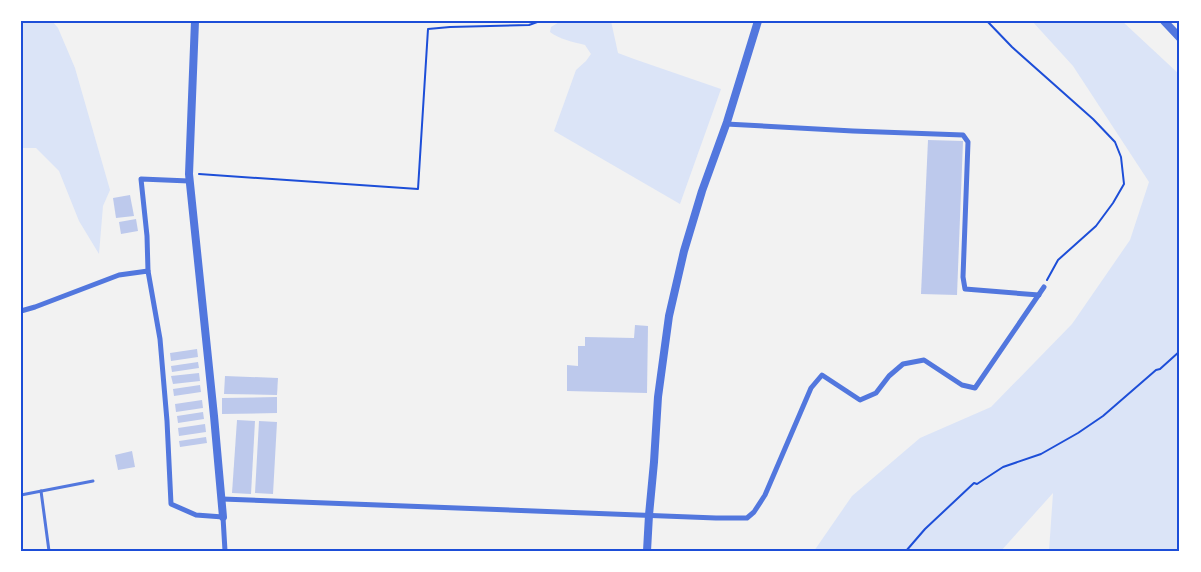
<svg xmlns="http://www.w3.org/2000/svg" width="1201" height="572" font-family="'PT Sans Narrow',sans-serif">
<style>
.green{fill:#dbe4f7}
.building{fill:#bdc9ec}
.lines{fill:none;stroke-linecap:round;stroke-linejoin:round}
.path{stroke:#1d4ed8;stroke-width:2}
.service{stroke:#5277de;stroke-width:3}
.minor{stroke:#5277de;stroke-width:5}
.tertiary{stroke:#5277de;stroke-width:8}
.neatline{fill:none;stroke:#1d4ed8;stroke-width:2}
</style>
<rect width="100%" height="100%" fill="#f2f2f2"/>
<g class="green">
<polygon points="21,21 52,21 58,28 75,68 110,190 103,206 99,254 79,221 59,171 36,148 21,148"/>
<path d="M561 21H611L618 53 634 59 721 89 680 204 554 131 576 70 586 61 591 54 585 45C573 42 559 39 550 32L551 27Z"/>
<polygon points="1032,21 1122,21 1180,75 1180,551 1049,551 1053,493 1001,551 814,551 852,496 920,438 991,407 1072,324 1130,240 1149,182 1073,66"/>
</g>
<g class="building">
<polygon points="928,140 963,141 957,295 921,294"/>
<polygon points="130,195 134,216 116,218 113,198"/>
<polygon points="136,219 138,231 121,234 119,222"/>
<polygon points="635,325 648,326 647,393 567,391 567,365 578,366 578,346 585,346 585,337 634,338"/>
<polygon points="197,349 198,357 171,361 170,353"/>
<polygon points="198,362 199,368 172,372 171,366"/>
<polygon points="199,373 200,381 173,384 171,376"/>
<polygon points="225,376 278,378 277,395 224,394"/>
<polygon points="200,385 201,392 174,396 173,389"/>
<polygon points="277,397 277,413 222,414 222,398"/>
<polygon points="202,400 203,408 176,412 175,404"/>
<polygon points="203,412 204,419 178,423 177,416"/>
<polygon points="237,420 255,421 251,494 232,493"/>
<polygon points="259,421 277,422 273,494 255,493"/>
<polygon points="205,424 206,432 179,436 178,428"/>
<polygon points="206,437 207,443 180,447 179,441"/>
<polygon points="132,451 135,467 118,470 115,455"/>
</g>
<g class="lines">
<g class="path">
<polyline points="987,21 1012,47 1093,119 1115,142 1121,157 1124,184 1113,203 1096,226 1058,260 1047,280"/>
<polyline points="199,174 418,189 428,29 450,27 529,25 540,21"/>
<polyline points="906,551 925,529 974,483 977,484 1003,467 1041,454 1078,433 1103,416 1156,370 1160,369 1180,351"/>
</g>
<g class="service">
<polyline points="41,491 49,551"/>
<polyline points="21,495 93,481"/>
</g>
<g class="minor">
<polyline points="726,124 853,131 963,135 968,142 963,277 965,289 1039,295"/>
<polyline points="148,271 147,236 141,179 189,181"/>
<polyline points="21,311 35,307 119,275 148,271 160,339 167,421 171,504 196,515 223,517 225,551"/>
<polyline points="222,499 716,518 747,518 754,512 765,495 811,388 822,375 860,400 876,393 889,376 903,364 924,360 962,385 975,388 1044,287"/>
</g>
<g class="tertiary">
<polyline points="195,21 189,174 214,416 223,517"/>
<polyline points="1164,21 1180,38"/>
<polyline points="647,551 649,515 654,462 658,397 669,316 684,251 702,191 727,122 758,21"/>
</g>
</g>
<rect width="1201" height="572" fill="none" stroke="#ffffff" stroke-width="45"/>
<rect x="22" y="22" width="1156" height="528" class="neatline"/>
</svg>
